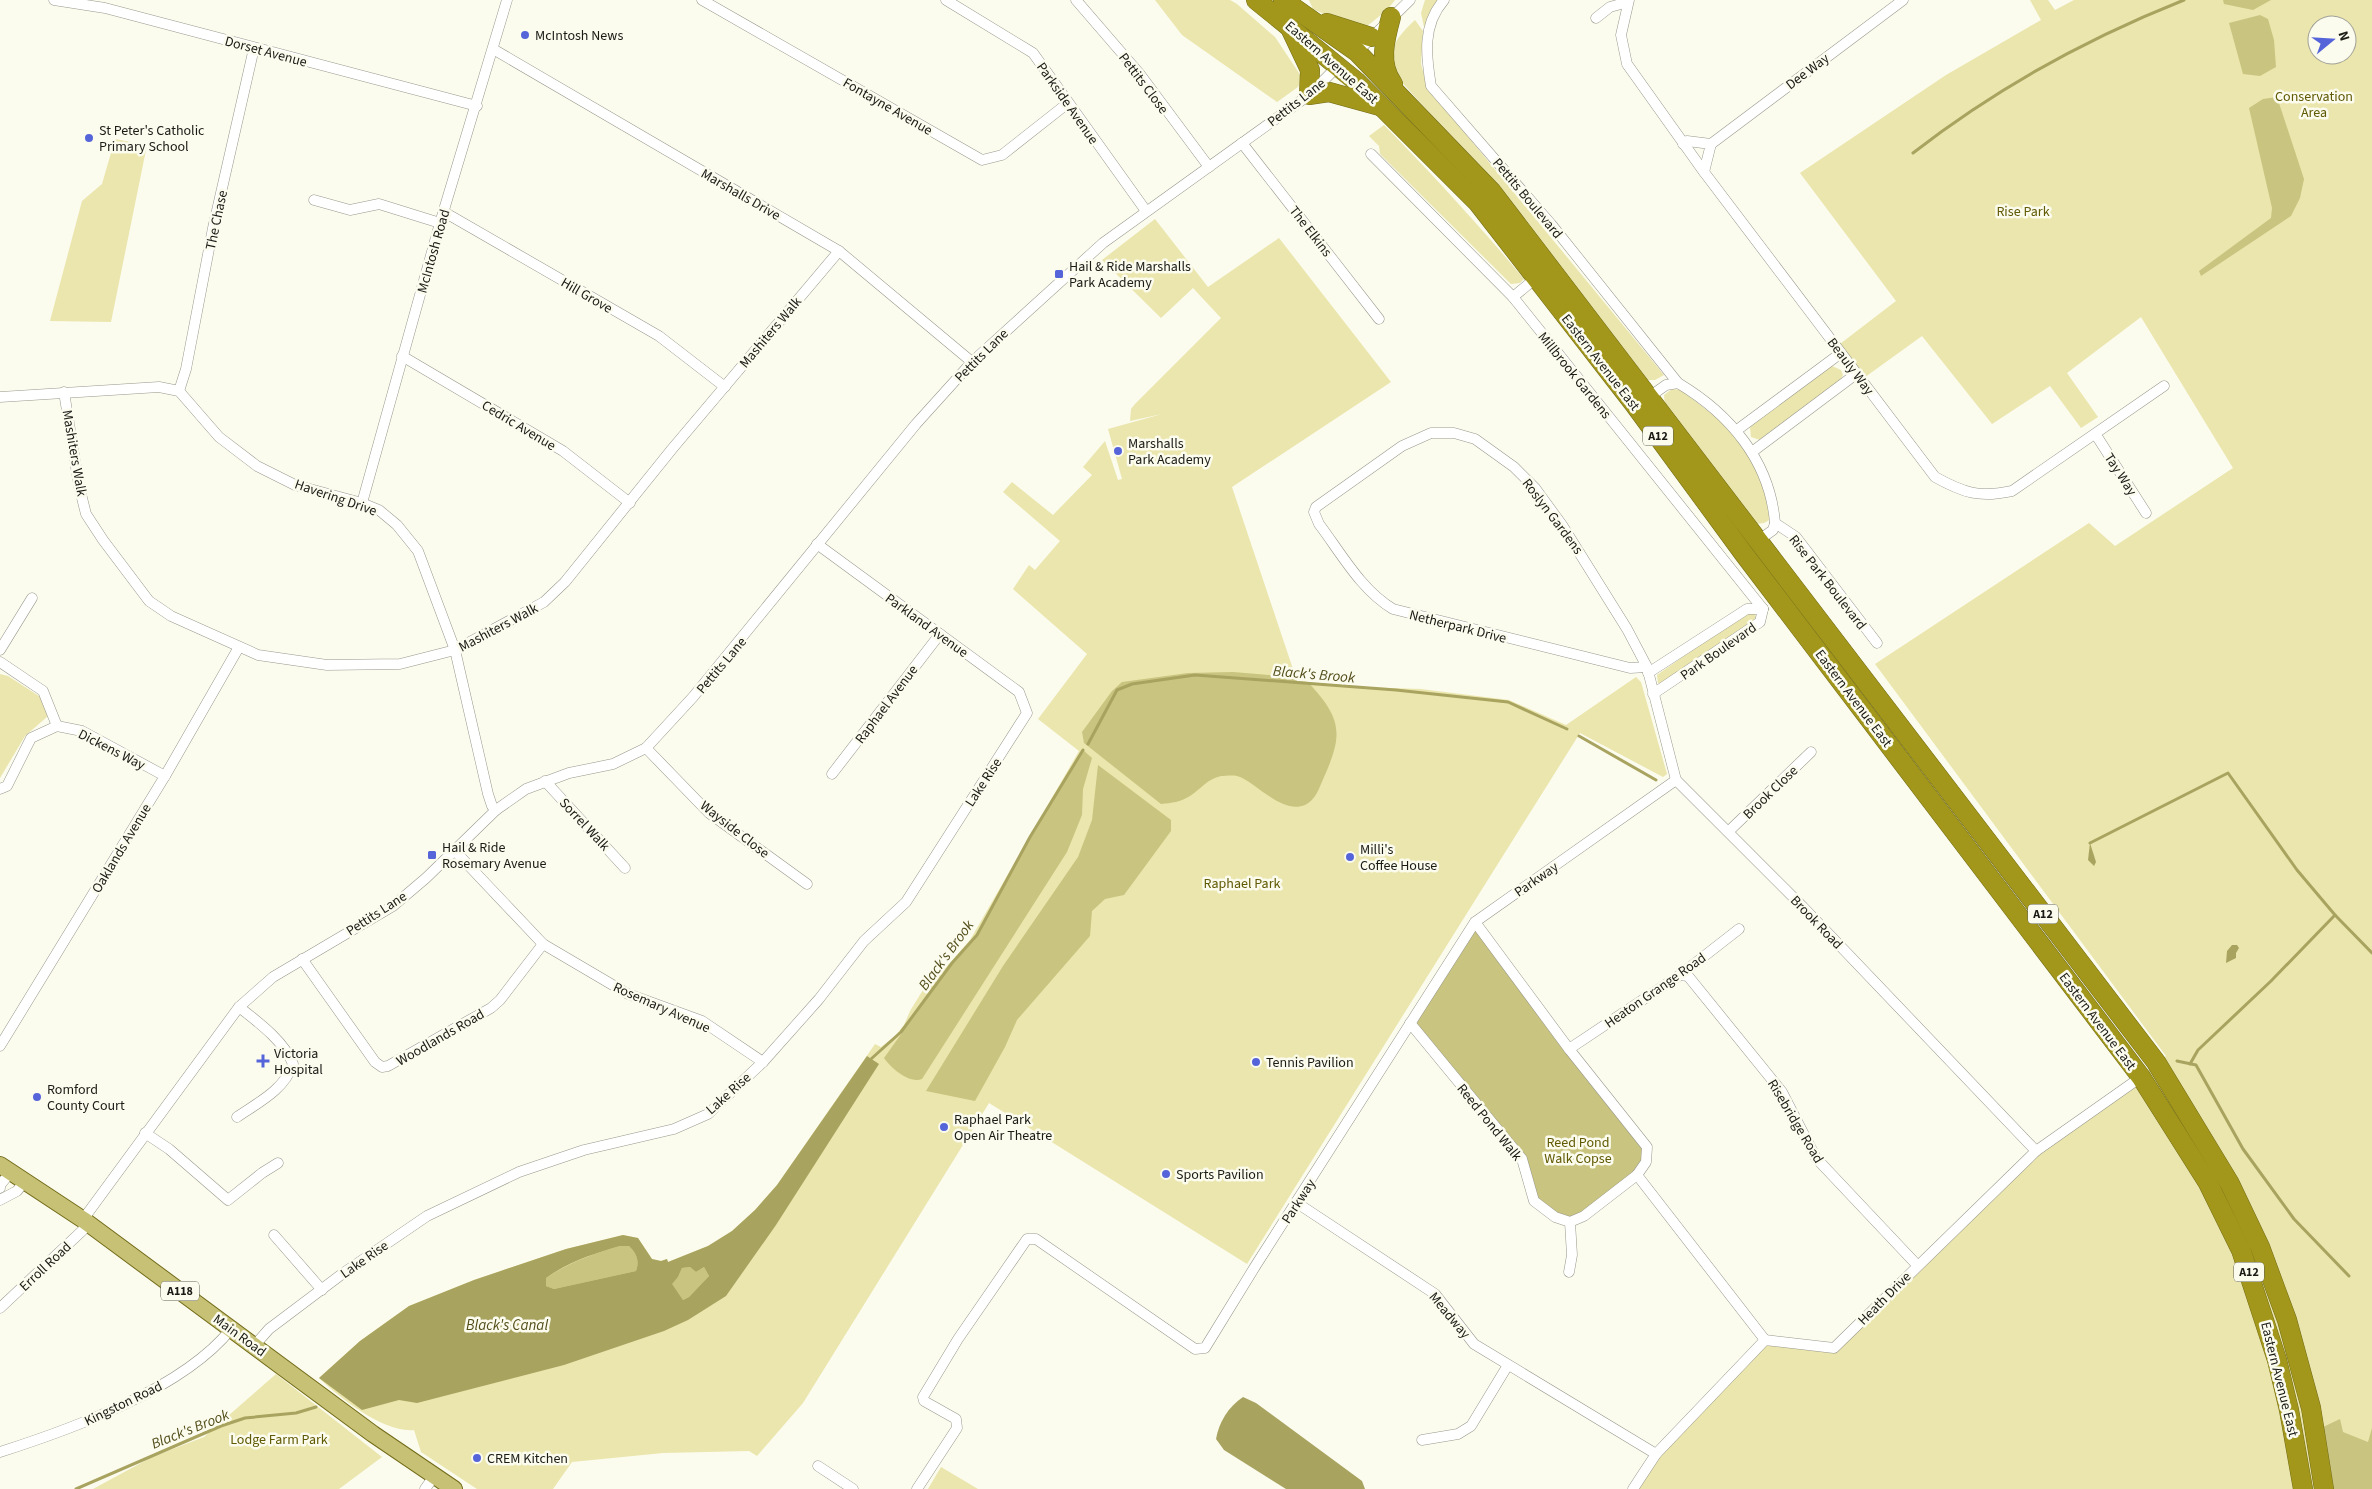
<svg xmlns="http://www.w3.org/2000/svg" width="2372" height="1489" font-family="'Source Sans 3',sans-serif">
<style>
.green{fill:#ebe6ad;fill-rule:evenodd}
.forest{fill:#c9c47f}
.water{fill:#a9a360;fill-rule:evenodd}
.lines{fill:none;stroke-linecap:round;stroke-linejoin:round}
.stream{stroke:#a9a360;stroke-width:3}
.street-casing{stroke:#99988d;stroke-width:11}
.primary-casing{stroke:#736c19;stroke-width:18}
.highway-casing{stroke:#736c19;stroke-width:20}
.street{stroke:#fff;stroke-width:10}
.primary{stroke:#c7c176;stroke-width:16}
.highway{stroke:#a2971b;stroke-width:19}
.poi-dot{fill:#5664da;stroke:#fbfbee;stroke-width:2}
.labels{text-anchor:middle;stroke-width:5;stroke-linejoin:round;paint-order:stroke}
.shield{fill:#fbfbee;stroke:#5e5e57;stroke-width:1}
.shield-label{font-size:12px;font-weight:bold;fill:#1b1b16}
.poi-label{font-size:14px;fill:#1b1b16;stroke:#fbfbee;text-anchor:start}
.street-label{font-size:14px;fill:#1b1b16;stroke:#fbfbee}
.park-label{font-size:14px;fill:#615a04;stroke:#fbfbee}
.water-label{font-size:15px;font-style:italic;fill:#524d19;stroke:#fbfbee}
</style>
<rect width="100%" height="100%" fill="#fbfbee"/>
<g class="green">
<polygon points="1155,0 1230,0 1237,4 1275,37 1299,73 1302,79 1298,87 1277,102 1182,35"/>
<polygon points="1309,0 1395,0 1387,10 1366,27 1350,26 1313,9"/>
<polygon points="1425,0 1441,0 1424,27 1421,13"/>
<path d="M2030 0H2048L2055 10 2074 0H2372V1489H1633L1656 1454 1765 1340 1834 1348 2036 1151 2141 1077 2166 1056 1875 664 2089 523 2115 546 2233 468 2141 317 2067 373 2098 417 2081 428 2050 386 1992 424 1922 336 1861 380 1836 347 1896 301 1800 173 1946 75 2041 20ZM2317 25H2347V55H2317Z"/>
<path d="M1415 20 1423 31 1421 64 1428 88 1664 375 1655 380H1647C1570 275 1486 175 1399 79 1386 50 1394 40 1415 20Z"/>
<path d="M1384 125C1433 175 1479 225 1524 279L1520 283 1511 284 1380 154 1379 146 1369 136Z"/>
<polygon points="115,139 147,145 111,322 50,321 82,201 102,184"/>
<path d="M1155 219 1208 287 1279 238 1391 382 1232 487 1297 681 1361 687 1421 689 1509 700 1566 725 1636 677 1641 682 1667 774 1663 777 1580 733 1247 1264 989 1103 803 1403 757 1456 749 1451 663 1453 572 1462 553 1489H477L421 1452 414 1430C384 1433 340 1398 319 1378L360 1341 409 1306 474 1280 566 1249 623 1235 638 1238 652 1259 661 1261 667 1259 668 1262 708 1246 732 1231 755 1210 777 1185 875 1044 881 1047 895 1036 904 1025 910 1011 928 982 950 963 970 940 1079 751 1038 719 1087 654 1013 589 1029 565 1035 570 1060 541 1003 492 1012 482 1053 515 1092 475 1083 467 1105 441 1118 480 1122 479 1108 429 1162 414 1130 421 1131 409 1135 404 1221 318 1193 288 1161 318 1102 260Z"/>
<polygon points="1832,366 1841,370 1843,375 1839,382 1760,440 1751,437 1750,427"/>
<path d="M1672 389 1681 390C1697 403 1715 415 1729 429 1753 452 1764 487 1771 519L1764 523 1756 524 1665 406 1664 395Z"/>
<polygon points="1751,611 1755,614 1756,620 1663,685 1658,683 1657,675 1747,612"/>
<polygon points="0,674 8,676 42,698 48,716 25,736 0,778"/>
<polygon points="276,1374 382,1457 339,1489 93,1489 152,1457 204,1437"/>
<polygon points="941,1467 978,1489 928,1489"/>
</g>
<g class="forest">
<polygon points="2223,0 2271,0 2253,10 2224,4"/>
<polygon points="2260,15 2268,19 2274,40 2276,67 2260,76 2243,74 2229,23"/>
<polygon points="2277,97 2304,179 2300,198 2291,216 2201,276 2199,271 2271,218 2272,208 2249,108 2263,99"/>
<path d="M1233 672 1295 677 1297 681 1308 682C1341 718 1344 733 1324 777 1319 788 1316 800 1305 805 1281 815 1254 780 1237 776 1232 775 1225 776 1221 776 1207 779 1201 789 1190 796 1180 802 1172 803 1161 804L1084 743 1082 732 1112 691 1122 682 1188 673Z"/>
<path d="M1083 750 1092 758 1083 789 1082 815 1067 852 922 1079C909 1084 891 1068 884 1058L952 963 977 935 1030 837Z"/>
<polygon points="1098,765 1171,820 1171,831 1124,895 1105,899 1092,911 1090,936 1017,1020 1005,1047 975,1101 926,1091 1003,966 1078,857 1092,820"/>
<polygon points="1475,922 1647,1147 1646,1162 1570,1222 1534,1201 1522,1159 1410,1023"/>
<path d="M620 1246H629C636 1253 640 1260 636 1271L554 1289 546 1286V1278C570 1262 593 1254 620 1246Z"/>
<polygon points="690,1267 696,1272 704,1267 709,1276 689,1297 683,1300 671,1284 678,1277 682,1268"/>
<polygon points="2340,1419 2343,1432 2368,1442 2372,1428 2372,1489 2334,1489 2323,1427"/>
</g>
<g class="water">
<polygon points="2090,843 2096,862 2094,866 2088,860"/>
<polygon points="2232,945 2237,945 2239,948 2236,953 2236,958 2226,963 2227,951"/>
<path d="M867 1056 879 1064 776 1225 726 1296 688 1320 664 1331 564 1365 417 1403 399 1400 362 1410 319 1378 360 1341 409 1306 474 1280 566 1249 623 1235 638 1238 652 1259 661 1261 667 1259 668 1262 708 1246 732 1231 755 1210 777 1185ZM620 1246H629C636 1253 640 1260 636 1271L554 1289 546 1286V1278C570 1261 593 1254 620 1246ZM690 1267 696 1272 704 1267 709 1276 689 1297 683 1300 672 1284 678 1277 682 1268Z"/>
<path d="M1243 1397 1256 1403 1362 1481 1365 1489H1286L1224 1450 1216 1439C1219 1422 1228 1407 1243 1397Z"/>
</g>
<g class="lines">
<g class="stream">
<path d="M1913 153C1994 90 2088 38 2184 0"/>
<polyline points="1579,736 1656,780"/>
<polyline points="1088,744 1117,690 1132,684 1195,675 1396,690 1508,702 1567,729"/>
<polyline points="2090,843 2228,773 2297,870 2335,915"/>
<polyline points="871,1059 901,1032 952,963 977,935 1030,837 1083,750"/>
<polyline points="2177,1061 2196,1065 2243,1149 2294,1219 2349,1276"/>
<polyline points="2190,1064 2198,1050 2271,981 2335,915 2372,953"/>
<polyline points="76,1489 221,1426 245,1418 296,1413 316,1407"/>
</g>
<g class="street-casing">
<g id="street">
<polyline points="54,0 105,8 477,106"/>
<polyline points="702,0 982,160 1002,155 1068,103"/>
<polyline points="946,0 1033,53 1146,211"/>
<polyline points="1076,0 1139,73 1209,167"/>
<path d="M1444 0C1422 25 1426 56 1431 86L1551 224 1678 383C1730 414 1770 461 1775 523L1796 537 1877 643"/>
<path d="M1629 0 1621 35 1627 64 1704 172 1935 477C1964 493 1979 498 2012 491L2164 386"/>
<polyline points="1596,18 1610,7 1628,2"/>
<polyline points="493,49 839,251 972,362"/>
<polyline points="1357,52 1410,0"/>
<polyline points="1242,143 1379,319"/>
<polyline points="1683,144 1687,141 1711,144 1704,172"/>
<polyline points="1711,144 1903,0"/>
<polyline points="1371,154 1513,297 1763,609"/>
<polyline points="314,200 350,210 379,204 440,223"/>
<polyline points="444,212 659,336 725,387"/>
<polyline points="1513,297 1536,278"/>
<polyline points="402,356 563,451 630,503"/>
<polyline points="179,391 186,369 213,228 254,48"/>
<polyline points="64,392 79,486 86,514 103,540 149,601 171,616 258,655 327,665 400,664 455,650 544,602 565,582 672,449 839,251"/>
<polyline points="0,397 159,387 179,391 219,437 257,466 295,485 362,503 379,510 397,525 418,551 455,650 488,794 492,806 496,810"/>
<polyline points="1649,397 1666,385 1678,383"/>
<polyline points="1737,430 1841,353"/>
<polyline points="2096,435 2146,513"/>
<polyline points="1752,452 1856,374"/>
<polyline points="362,503 440,223 507,0"/>
<polyline points="1759,540 1773,530 1775,523"/>
<polyline points="0,650 32,598"/>
<polyline points="0,662 43,691 57,726"/>
<path d="M1647 667 1630 668 1393 609C1361 590 1341 553 1319 524L1314 512 1316 507 1402 446 1431 433H1454L1475 439 1514 467 1535 488 1562 525 1627 629 1647 667 1676 780 1803 907 2036 1151"/>
<polyline points="1648,673 1747,609 1763,609"/>
<polyline points="1653,694 1760,622 1763,609"/>
<polyline points="646,748 709,813 807,884"/>
<polyline points="832,774 940,634"/>
<polyline points="545,781 625,868"/>
<polyline points="0,789 7,786 31,738 57,726 82,731 165,776"/>
<polyline points="1729,831 1811,752"/>
<polyline points="454,850 543,944 628,994 702,1021 763,1062"/>
<polyline points="1475,922 1569,1049 1647,1147 1646,1162 1637,1175 1765,1340"/>
<polyline points="302,959 375,1062 382,1067 388,1066 491,1008 500,1000 543,944"/>
<polyline points="1680,975 1688,976 1782,1092 1816,1158 1917,1265"/>
<polyline points="1410,1023 1522,1159 1534,1201 1555,1217 1570,1222 1584,1216 1637,1175"/>
<polyline points="0,1046 165,776 239,647"/>
<polyline points="1569,1049 1680,975 1739,929"/>
<path d="M237 1117C259 1102 284 1090 293 1064 284 1041 258 1022 239 1007"/>
<polyline points="145,1133 169,1149 228,1200 262,1173 278,1163"/>
<polyline points="0,1188 0,1185 10,1173"/>
<polyline points="0,1200 17,1191 24,1182"/>
<polyline points="1297,1203 1435,1294 1474,1344 1656,1454"/>
<polyline points="274,1235 322,1290"/>
<polyline points="1569,1272 1572,1255 1570,1222"/>
<polyline points="0,1308 83,1230 87,1214 239,1007 273,977 393,906 426,878 496,810 526,789 569,773 613,764 646,748 693,697 916,424 972,362 1103,243 1309,95 1339,65"/>
<polyline points="254,1346 269,1329 342,1274 427,1216 519,1172 584,1150 674,1129 708,1114 763,1062 819,999 864,941 906,902 1027,713 1019,692 817,544"/>
<polyline points="1422,1440 1458,1434 1471,1426 1508,1365"/>
<path d="M0 1452C72 1429 183 1389 231 1329"/>
<polyline points="818,1466 853,1489"/>
<polyline points="425,1489 435,1475"/>
<polyline points="917,1489 957,1428 956,1419 924,1401 923,1397 958,1339 1027,1239 1036,1239 1195,1349 1205,1348 1256,1265 1475,922 1676,780"/>
<polyline points="1633,1489 1656,1454 1765,1340 1834,1348 2036,1151 2141,1077"/>
</g>
</g>
<g class="primary-casing">
<polyline id="primary" points="0,1165 85,1221 373,1434 454,1489"/>
</g>
<g class="highway-casing">
<g id="highway">
<polyline points="1256,0 1357,82 1478,203 1634,404 1744,554 2141,1077 2208,1183 2241,1250 2277,1360 2289,1410 2303,1489"/>
<polyline points="1283,0 1357,52 1492,192 2156,1062 2230,1184 2260,1247 2287,1320 2311,1408 2324,1489"/>
<path d="M1391 17C1385 39 1378 64 1393 84"/>
<polyline points="1327,23 1371,37"/>
<polyline points="1291,30 1310,70 1309,95 1329,92 1380,106"/>
</g>
</g>
<use href="#street" class="street"/>
<use href="#primary" class="primary"/>
<use href="#highway" class="highway"/>
</g>
<g class="poi-dot">
<circle cx="525" cy="35" r="5"/>
<circle cx="89" cy="138" r="5"/>
<rect x="1054" y="269" width="10" height="10" rx="2.5"/>
<circle cx="1118" cy="451" r="5"/>
<rect x="427" y="850" width="10" height="10" rx="2.5"/>
<circle cx="1350" cy="857" r="5"/>
<path d="M260.5 1053.5h5v5h5v5h-5v5h-5v-5h-5v-5h5z"/>
<circle cx="1256" cy="1062" r="5"/>
<circle cx="37" cy="1097" r="5"/>
<circle cx="944" cy="1127" r="5"/>
<circle cx="1166" cy="1174" r="5"/>
<circle cx="477" cy="1458" r="5"/>
</g>
<g class="labels">
<g class="shield">
<rect x="1643" y="426.5" width="30" height="19" rx="4"/>
<rect x="2028" y="904.5" width="30" height="19" rx="4"/>
<rect x="2234" y="1262.5" width="30" height="19" rx="4"/>
<rect x="161" y="1281.5" width="38" height="19" rx="4"/>
</g>
<g class="shield-label">
<text x="1658" y="440">A12</text>
<text x="2043" y="918">A12</text>
<text x="2249" y="1276">A12</text>
<text x="180" y="1295">A118</text>
</g>
<g class="poi-label">
<text x="535" y="40">McIntosh News</text>
<text x="99" y="135">St Peter's Catholic<tspan x="99" dy="16">Primary School</tspan></text>
<text x="1069" y="271">Hail &amp; Ride Marshalls<tspan x="1069" dy="16">Park Academy</tspan></text>
<text x="1128" y="448">Marshalls<tspan x="1128" dy="16">Park Academy</tspan></text>
<text x="442" y="852">Hail &amp; Ride<tspan x="442" dy="16">Rosemary Avenue</tspan></text>
<text x="1360" y="854">Milli's<tspan x="1360" dy="16">Coffee House</tspan></text>
<text x="274" y="1058">Victoria<tspan x="274" dy="16">Hospital</tspan></text>
<text x="1266" y="1067">Tennis Pavilion</text>
<text x="47" y="1094">Romford<tspan x="47" dy="16">County Court</tspan></text>
<text x="954" y="1124">Raphael Park<tspan x="954" dy="16">Open Air Theatre</tspan></text>
<text x="1176" y="1179">Sports Pavilion</text>
<text x="487" y="1463">CREM Kitchen</text>
</g>
<g class="street-label">
<text transform="translate(266 51) rotate(15)" y="5">Dorset Avenue</text>
<text transform="translate(1332 62) rotate(41)" y="5">Eastern Avenue East</text>
<text transform="translate(1807 71) rotate(-37)" y="5">Dee Way</text>
<text transform="translate(1144 83) rotate(53)" y="5">Pettits Close</text>
<text transform="translate(1296 102) rotate(-38)" y="5">Pettits Lane</text>
<text transform="translate(1068 103) rotate(55)" y="5">Parkside Avenue</text>
<text transform="translate(888 106) rotate(30)" y="5">Fontayne Avenue</text>
<text transform="translate(741 194) rotate(30)" y="5">Marshalls Drive</text>
<text transform="translate(1528 198) rotate(50)" y="5">Pettits Boulevard</text>
<text transform="translate(216 220) rotate(-78)" y="5">The Chase</text>
<text transform="translate(1311 231) rotate(52)" y="5">The Elkins</text>
<text transform="translate(433 251) rotate(-74)" y="5">McIntosh Road</text>
<text transform="translate(587 295) rotate(30)" y="5">Hill Grove</text>
<text transform="translate(770 332) rotate(-50)" y="5">Mashiters Walk</text>
<text transform="translate(981 355) rotate(-45)" y="5">Pettits Lane</text>
<text transform="translate(1601 362) rotate(52)" y="5">Eastern Avenue East</text>
<text transform="translate(1851 366) rotate(53)" y="5">Beauly Way</text>
<text transform="translate(1575 375) rotate(51)" y="5">Millbrook Gardens</text>
<text transform="translate(519 425) rotate(31)" y="5">Cedric Avenue</text>
<text transform="translate(75 453) rotate(80)" y="5">Mashiters Walk</text>
<text transform="translate(2121 474) rotate(57)" y="5">Tay Way</text>
<text transform="translate(336 497) rotate(19)" y="5">Havering Drive</text>
<text transform="translate(1553 516) rotate(53)" y="5">Roslyn Gardens</text>
<text transform="translate(1828 582) rotate(52)" y="5">Rise Park Boulevard</text>
<text transform="translate(927 625) rotate(36)" y="5">Parkland Avenue</text>
<text transform="translate(1458 626) rotate(14)" y="5">Netherpark Drive</text>
<text transform="translate(498 627) rotate(-28)" y="5">Mashiters Walk</text>
<text transform="translate(1718 651) rotate(-35)" y="5">Park Boulevard</text>
<text transform="translate(721 665) rotate(-50)" y="5">Pettits Lane</text>
<text transform="translate(1854 698) rotate(53)" y="5">Eastern Avenue East</text>
<text transform="translate(886 704) rotate(-53)" y="5">Raphael Avenue</text>
<text transform="translate(112 749) rotate(27)" y="5">Dickens Way</text>
<text transform="translate(983 782) rotate(-57)" y="5">Lake Rise</text>
<text transform="translate(1770 792) rotate(-44)" y="5">Brook Close</text>
<text transform="translate(585 824) rotate(47)" y="5">Sorrel Walk</text>
<text transform="translate(735 829) rotate(38)" y="5">Wayside Close</text>
<text transform="translate(121 848) rotate(-59)" y="5">Oaklands Avenue</text>
<text transform="translate(1536 879) rotate(-35)" y="5">Parkway</text>
<text transform="translate(376 913) rotate(-33)" y="5">Pettits Lane</text>
<text transform="translate(1817 922) rotate(46)" y="5">Brook Road</text>
<text transform="translate(1655 990) rotate(-35)" y="5">Heaton Grange Road</text>
<text transform="translate(662 1007) rotate(24)" y="5">Rosemary Avenue</text>
<text transform="translate(2098 1021) rotate(53)" y="5">Eastern Avenue East</text>
<text transform="translate(440 1037) rotate(-30)" y="5">Woodlands Road</text>
<text transform="translate(728 1093) rotate(-42)" y="5">Lake Rise</text>
<text transform="translate(1796 1121) rotate(59)" y="5">Risebridge Road</text>
<text transform="translate(1490 1122) rotate(51)" y="5">Reed Pond Walk</text>
<text transform="translate(1298 1201) rotate(-57)" y="5">Parkway</text>
<text transform="translate(364 1259) rotate(-35)" y="5">Lake Rise</text>
<text transform="translate(45 1266) rotate(-43)" y="5">Erroll Road</text>
<text transform="translate(1884 1298) rotate(-45)" y="5">Heath Drive</text>
<text transform="translate(1450 1315) rotate(50)" y="5">Meadway</text>
<text transform="translate(240 1335) rotate(36)" y="5">Main Road</text>
<text transform="translate(2280 1379) rotate(76)" y="5">Eastern Avenue East</text>
<text transform="translate(123 1403) rotate(-26)" y="5">Kingston Road</text>
</g>
<g class="park-label">
<text x="2314" y="101">Conservation<tspan x="2314" dy="16">Area</tspan></text>
<text x="2023" y="216">Rise Park</text>
<text x="1242" y="888">Raphael Park</text>
<text x="1578" y="1147">Reed Pond<tspan x="1578" dy="16">Walk Copse</tspan></text>
<text x="279" y="1444">Lodge Farm Park</text>
</g>
<g class="water-label">
<text transform="translate(1314 674) rotate(5)" y="5">Black's Brook</text>
<text transform="translate(946 955) rotate(-54)" y="5">Black's Brook</text>
<text x="507" y="1330">Black's Canal</text>
<text transform="translate(190 1429) rotate(-22)" y="5">Black's Brook</text>
</g>
</g>
<g transform="translate(2332 40) rotate(72)"><circle r="24" fill="#fbfbee" stroke="#a1a198"/>
<path d="M0-4L9 19L0 12L-9 19Z" fill="#5664da"/>
<text y="-8" font-size="14" font-weight="bold" text-anchor="middle" fill="#1b1b16">N</text>
</g>
</svg>
